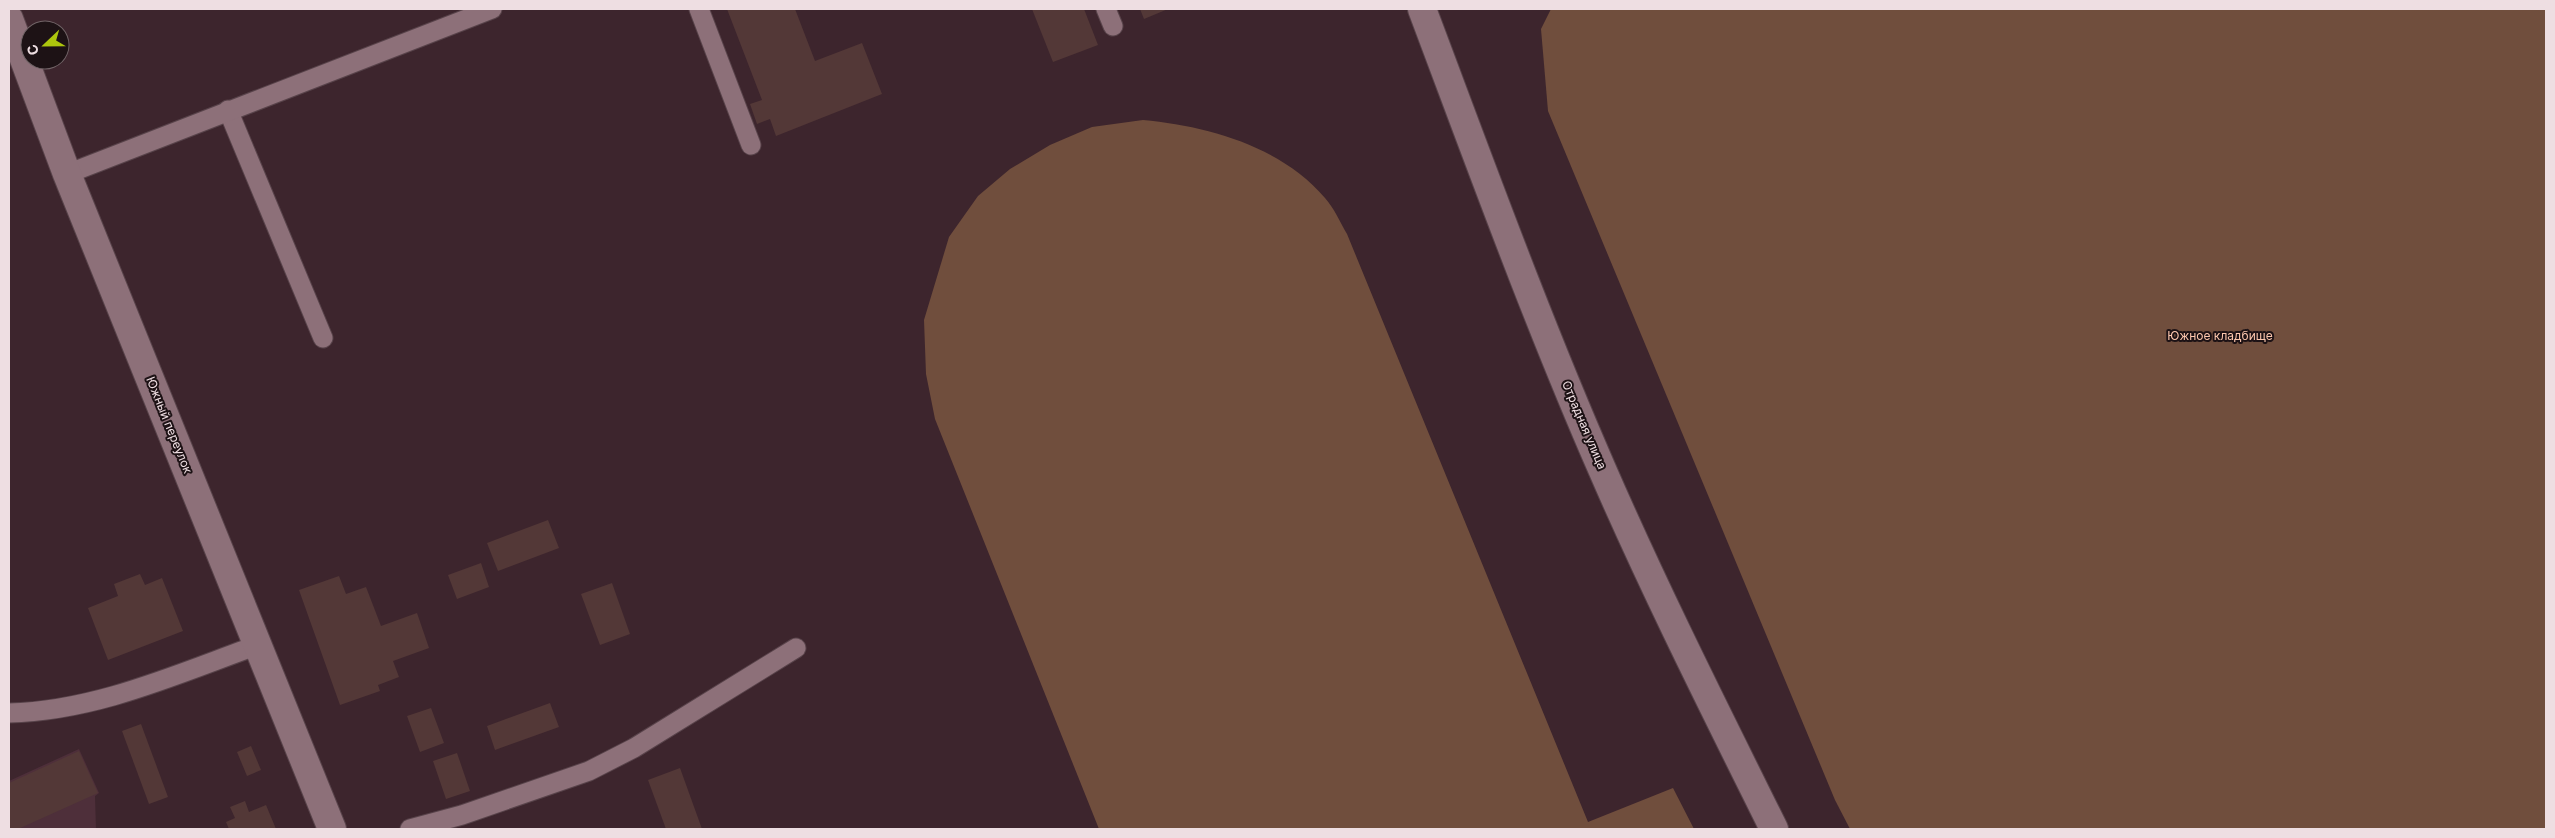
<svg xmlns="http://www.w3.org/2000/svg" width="2555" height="838" font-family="Inter,sans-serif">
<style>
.built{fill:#4e2f3a}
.green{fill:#704e3d}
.building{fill:#533837}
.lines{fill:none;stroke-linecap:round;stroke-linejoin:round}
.service-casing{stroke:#58434a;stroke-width:21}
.minor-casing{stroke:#58434a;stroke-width:30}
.service{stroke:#8d7079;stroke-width:19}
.minor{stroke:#8d7079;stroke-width:28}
.labels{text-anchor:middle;stroke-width:4;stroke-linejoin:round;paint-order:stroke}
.park-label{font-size:12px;fill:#fdc7ae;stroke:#1d1215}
.street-label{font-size:12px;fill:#eedee2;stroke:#1d1215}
</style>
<rect width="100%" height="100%" fill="#3d252d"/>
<polygon class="built" points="79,749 99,793 95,796 96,829 9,829 9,781"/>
<g class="green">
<polygon points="1551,9 2546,9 2546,829 1850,829 1835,800 1548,111 1541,29"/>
<path d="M1143 120C1207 126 1281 146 1325 198 1334 208 1340 222 1347 234L1588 822 1673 788 1694 829H1099L935 419 926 374 924 320 949 237 978 196 1010 169 1050 145 1092 127Z"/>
</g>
<g class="building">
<polygon points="727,9 795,9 815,61 862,43 882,94 776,136 770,119 757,124 750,104 762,100"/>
<polygon points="1032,9 1084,9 1098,45 1053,62"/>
<polygon points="1140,9 1168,9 1144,19"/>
<polygon points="548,520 559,548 498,571 487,543"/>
<polygon points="481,563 489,587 457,599 448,575"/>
<polygon points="140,574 145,585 162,578 183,631 108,660 88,608 118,596 114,584"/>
<polygon points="339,576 346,594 366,587 381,626 417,613 429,648 393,661 399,677 378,685 380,691 340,705 299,590"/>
<polygon points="612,583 630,634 600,645 581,594"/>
<polygon points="550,703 559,727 495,750 487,726"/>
<polygon points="431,708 444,743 420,752 407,716"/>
<polygon points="141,724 168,797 149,804 122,731"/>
<polygon points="251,746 261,770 247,776 237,752"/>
<polygon points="79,751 98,793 18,829 9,829 9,783"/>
<polygon points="457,753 470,791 446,799 433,761"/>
<polygon points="680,768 702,829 666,829 648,780"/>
<polygon points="245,801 249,812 266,805 276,829 229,829 226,822 235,818 230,807"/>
</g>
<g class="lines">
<g class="service-casing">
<g id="service">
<polyline points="699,9 751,145"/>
<polyline points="1106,9 1113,26"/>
<polyline points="228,110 323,338"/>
<polyline points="67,174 492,9"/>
<path d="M9 713C96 711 177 674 258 645"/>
<polyline points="410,829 462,815 589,771 634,748 796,648"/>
</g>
</g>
<g class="minor-casing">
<g id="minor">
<path d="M1422 9C1480 163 1536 318 1602 469 1655 591 1715 710 1774 829"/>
<polyline points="9,19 67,174 332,829"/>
</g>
</g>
<use href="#service" class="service"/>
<use href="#minor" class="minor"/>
</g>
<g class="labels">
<g class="park-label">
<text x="2220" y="340">Южное кладбище</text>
</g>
<g class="street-label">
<text transform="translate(169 425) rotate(68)" y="4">Южный переулок</text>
<text transform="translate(1584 425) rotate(67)" y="4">Отрадная улица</text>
</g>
</g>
<rect width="2555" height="838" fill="none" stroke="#eedee2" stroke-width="20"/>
<g transform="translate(45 45) rotate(248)"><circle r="24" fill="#1d1215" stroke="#716467"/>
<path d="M0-4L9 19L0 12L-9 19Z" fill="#adc60d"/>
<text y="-8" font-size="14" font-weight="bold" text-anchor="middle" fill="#eedee2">С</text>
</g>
</svg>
